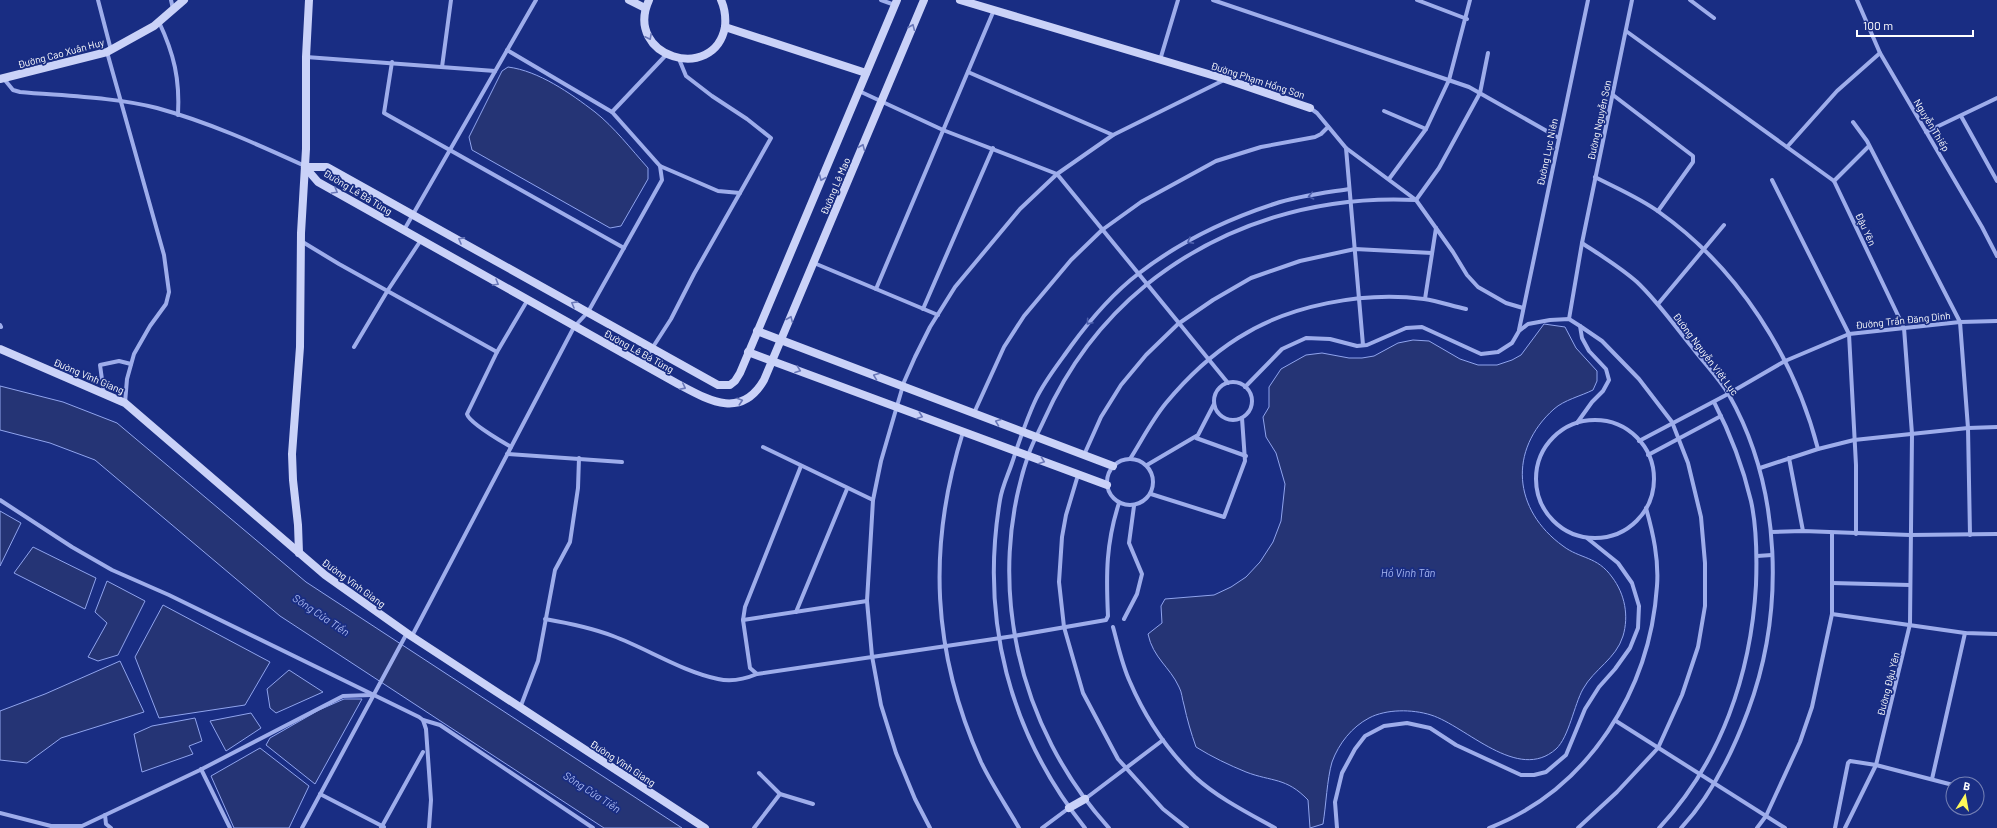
<svg xmlns="http://www.w3.org/2000/svg" width="1997" height="828" font-family="Barlow,sans-serif">
<style>
.water{fill:#253475;stroke:#90a4ee}
.lines{fill:none;stroke-linecap:round;stroke-linejoin:round}
.street{stroke:#9eadeb;stroke-width:4}
.secondary{stroke:#cad2f8;stroke-width:8}
.oneway{stroke:#6977b8}
.oneway2{stroke:#4e60ad}
.labels{text-anchor:middle;stroke-width:3.5;stroke-linejoin:round;paint-order:stroke}
.street-label{font-size:10px;fill:#fff;stroke:#192d83}
.water-label{font-size:11px;font-style:italic;fill:#a9b8f3;stroke:#192d83}
</style>
<rect width="100%" height="100%" fill="#192d83"/>
<g class="water">
<path d="M508 67C539 71 570 93 595 112 614 127 631 149 648 168V179L621 226 610 228 472 150 469 137 502 71Z"/>
<path d="M1544 324 1565 327 1576 348 1597 371V381L1593 390C1581 396 1564 400 1554 409 1508 450 1513 510 1563 546 1580 559 1597 556 1612 577 1625 594 1629 616 1623 636 1616 659 1594 669 1583 689 1574 705 1569 737 1556 749 1518 783 1466 726 1431 715 1412 709 1386 709 1369 718 1352 727 1339 743 1332 762 1327 779 1326 806 1323 824L1310 828 1308 800C1286 777 1272 782 1246 772 1229 765 1212 757 1196 747 1191 733 1187 719 1184 705 1182 699 1182 692 1179 687 1170 667 1153 658 1148 634L1162 623 1161 606 1165 599 1214 595 1231 587 1246 577 1260 562 1273 542 1281 521 1285 484 1276 453 1266 437 1263 417 1269 407V387L1281 369 1306 355 1322 353 1349 358H1362L1374 356 1398 343 1413 340 1429 341 1460 359 1478 365H1497L1512 360 1521 355Z"/>
<polygon points="0,386 63,402 117,423 306,582 682,828 604,828 280,616 95,460 50,443 0,430"/>
<polygon points="0,511 21,523 0,566"/>
<polygon points="33,547 96,578 85,609 14,573"/>
<polygon points="107,581 145,601 118,655 98,661 88,657 107,623 95,612"/>
<polygon points="163,605 270,662 245,705 159,718 135,657"/>
<polygon points="120,661 144,712 61,738 27,763 0,760 0,711 45,694"/>
<polygon points="289,670 323,692 276,713 270,708 267,689"/>
<polygon points="344,699 362,699 315,784 266,745 270,738 319,710"/>
<polygon points="251,713 261,728 226,751 210,721"/>
<polygon points="195,718 202,741 189,746 193,754 142,772 134,734 152,726"/>
<polygon points="260,748 309,786 289,828 234,828 211,776"/>
</g>
<g class="lines">
<g class="street">
<polyline points="98,0 111,50"/>
<polyline points="171,0 173,9"/>
<polyline points="881,0 895,5"/>
<polyline points="1213,0 1469,87 1559,138"/>
<polyline points="1417,0 1467,19"/>
<polyline points="1690,0 1714,18"/>
<polyline points="1857,0 1880,53 1982,227 1997,256"/>
<path d="M159 22C174 54 180 79 178 115"/>
<polyline points="1626,31 1834,181 1904,328 1912,434 1910,624 1876,765 1845,828"/>
<polyline points="507,50 612,112 660,166 718,191 740,193"/>
<polyline points="107,52 164,255 169,292 166,304 150,326 134,354 127,379 125,403"/>
<polyline points="306,57 495,71"/>
<polyline points="1160,60 1178,0"/>
<polyline points="392,62 384,113 624,248"/>
<polyline points="442,67 451,0"/>
<polyline points="968,72 1113,135"/>
<path d="M4 79 13 90 20 92C64 96 114 97 157 108 208 122 257 144 305 166"/>
<polyline points="859,91 943,130 1057,174 1228,383"/>
<polyline points="1613,95 1693,156 1693,162 1658,211"/>
<polyline points="1310,108 1317,113 1346,148 1416,200 1453,252 1467,275 1478,287 1506,303 1523,308"/>
<polyline points="1384,111 1426,129"/>
<polyline points="612,112 666,55"/>
<polyline points="1961,116 1997,181"/>
<polyline points="1853,122 1867,141 1960,322 1968,428 1970,535"/>
<polyline points="1926,132 1997,98"/>
<polyline points="1787,147 1837,91 1880,53"/>
<polyline points="1346,148 1363,345"/>
<path d="M1595 177C1616 188 1640 198 1659 212 1738 268 1794 356 1818 449"/>
<polyline points="1389,179 1426,129 1449,80 1470,0"/>
<polyline points="1772,180 1849,334 1856,465 1856,534"/>
<polyline points="1834,181 1869,146"/>
<polyline points="404,230 536,0"/>
<polyline points="301,241 339,264 497,352"/>
<path d="M1582 243C1600 255 1620 267 1637 282 1658 302 1674 325 1692 347 1704 363 1719 378 1729 395 1782 489 1785 612 1748 711 1732 754 1712 795 1681 828"/>
<polyline points="814,263 938,315"/>
<polyline points="876,289 994,10"/>
<polyline points="1425,299 1436,228"/>
<polyline points="1658,304 1724,225"/>
<polyline points="923,309 993,148"/>
<polyline points="1569,319 1582,243 1632,0"/>
<polyline points="0,325 1,327"/>
<polyline points="1519,330 1588,0"/>
<polyline points="354,347 388,290 421,240"/>
<polyline points="642,364 671,319 694,274 771,138 747,119 712,96 686,76 679,59"/>
<circle cx="1233" cy="401" r="19"/>
<polyline points="1245,387 1282,349 1306,338 1330,339 1357,346 1367,345 1406,328 1422,327 1481,354 1498,352 1512,343 1519,331 1528,324 1550,320 1569,319 1580,326 1582,338 1589,351 1606,369 1609,380 1603,391 1592,402 1577,423"/>
<polyline points="104,394 100,365 119,361 131,364"/>
<polyline points="974,413 1004,347 1024,316 1071,260 1102,230 1141,202 1216,161 1261,147 1315,137 1321,134 1328,127"/>
<circle cx="1595" cy="479" r="59"/>
<path d="M963 432C927 547 932 652 981 762 992 785 1007 807 1019 828"/>
<polyline points="1196,438 1246,456"/>
<polyline points="1639,441 1728,394 1785,361 1849,334 1960,322 1997,321"/>
<path d="M511 447C501 441 469 423 467 414L497 352 527 301"/>
<polyline points="763,447 873,500"/>
<polyline points="507,454 622,462"/>
<polyline points="1084,455 1101,417 1121,385 1146,355 1178,324 1213,300 1251,278 1300,261 1355,249 1432,253"/>
<polyline points="1648,455 1721,416"/>
<polyline points="1789,458 1803,531"/>
<circle cx="1130" cy="482" r="23"/>
<path d="M1130 459C1142 440 1152 420 1166 403 1186 379 1211 355 1238 338 1289 305 1364 291 1424 299 1438 301 1452 306 1466 309"/>
<polyline points="1147,465 1198,435 1214,404"/>
<path d="M801 466 745 607 743 620 750 668 757 674 1014 636 1106 620 1108 616C1106 574 1106 543 1119 503"/>
<polyline points="1760,468 1818,449 1854,440 1968,428 1997,427"/>
<polyline points="1078,475 1066,515 1062,537 1059,582 1064,627 1083,693 1118,759 1163,809 1187,828"/>
<polyline points="1151,494 1224,517 1245,461 1242,418"/>
<polyline points="0,500 72,547 112,570 169,595 419,717 423,720 426,729 431,800 429,828"/>
<polyline points="1771,532 1803,531 1910,535 1997,534"/>
<polyline points="1757,556 1772,555"/>
<polyline points="1832,583 1910,585"/>
<polyline points="796,612 847,489"/>
<polyline points="1832,614 1965,633 1997,634"/>
<path d="M545 619C568 623 592 628 613 636 648 649 681 671 718 679 731 682 745 679 757 674"/>
<polyline points="1124,619 1137,594 1142,574 1129,543 1134,506"/>
<polyline points="743,620 867,601"/>
<path d="M1113 627C1118 645 1122 665 1130 682 1145 717 1168 751 1195 777 1218 798 1248 813 1275 828"/>
<polyline points="412,636 574,327 588,312 662,180 660,166"/>
<polyline points="520,708 538,661 555,570 570,542 578,488 579,458"/>
<polyline points="423,720 440,725 593,828"/>
<polyline points="1616,721 1785,828"/>
<polyline points="201,769 230,828"/>
<polyline points="759,773 780,794 813,804"/>
<polyline points="1932,779 1965,633"/>
<polyline points="320,794 384,827"/>
<polyline points="1085,799 1163,740"/>
<polyline points="0,813 51,826 82,826 200,770 343,696 371,695"/>
<polyline points="105,815 106,824 111,828"/>
<polyline points="302,828 407,633"/>
<polyline points="381,828 423,752"/>
<polyline points="754,828 780,794"/>
<polyline points="930,828 915,799 896,753 881,705 872,656 867,601 873,500 881,461 904,382 915,357 930,327 955,287 1020,209 1057,174 1113,135 1224,80"/>
<polyline points="1042,828 1069,808"/>
<path d="M1085 828C1009 733 980 619 1000 500 1002 487 1008 475 1012 463 1019 442 1026 420 1036 399 1045 380 1059 363 1071 346 1090 320 1112 294 1138 274 1178 243 1225 220 1274 204 1298 196 1324 193 1349 189"/>
<path d="M1109 828C1018 728 984 582 1029 453 1033 442 1039 431 1044 420 1067 368 1102 321 1146 285 1223 223 1319 195 1416 200L1439 168 1480 93 1488 53"/>
<polyline points="1337,828 1335,802 1342,773 1355,749 1365,736 1384,726 1407,723 1430,728 1456,745 1521,775 1534,775 1546,772 1566,755 1585,709 1599,687 1615,669 1630,648 1638,628 1639,606 1632,583 1618,563 1587,538"/>
<path d="M1489 828C1589 789 1650 690 1657 586 1659 559 1653 533 1646 508"/>
<polyline points="1578,828 1617,792 1658,748 1682,695 1698,647 1705,606 1705,563 1701,517 1688,463 1672,422 1639,379 1602,341 1580,326"/>
<path d="M1659 828C1721 762 1751 674 1756 585 1757 558 1757 528 1751 501 1743 467 1730 433 1714 402"/>
<polyline points="1757,828 1766,816 1800,742 1812,707 1832,614 1832,533"/>
<polyline points="1835,828 1848,763 1850,761 1876,765 1953,785"/>
</g>
<g class="secondary">
<polyline points="629,0 645,8"/>
<path d="M649 0C623 57 714 84 725 27 726 17 725 9 721 0"/>
<polyline points="960,0 1225,79 1310,108"/>
<polyline points="725,27 866,73"/>
<polyline points="0,79 107,52 154,26 184,0"/>
<path d="M305 167 318 182 678 384C708 400 741 420 764 380L924 0"/>
<polyline points="305,167 327,167 718,385 730,385 735,381 740,373 897,0"/>
<polyline points="757,331 1113,466"/>
<polyline points="0,349 125,403 325,575 411,636 705,828"/>
<polyline points="748,352 1107,485"/>
<polyline points="299,553 298,525 293,480 292,454 300,347 301,233 306,149 306,57 309,0"/>
<polyline points="1069,808 1085,799"/>
</g>
</g>
<defs><path id="oneway-chevron" d="M-2-3.5L2.5 0L-2 3.5" fill="none" stroke-width="1.6" stroke-linecap="round" stroke-linejoin="round"/></defs>
<g class="oneway">
<use href="#oneway-chevron" transform="translate(912 27) rotate(-67)"/>
<use href="#oneway-chevron" transform="translate(649 37) rotate(63)"/>
<use href="#oneway-chevron" transform="translate(862 147) rotate(-67)"/>
<use href="#oneway-chevron" transform="translate(822 178) rotate(113)"/>
<use href="#oneway-chevron" transform="translate(335 191) rotate(30)"/>
<use href="#oneway-chevron" transform="translate(461 240) rotate(-151)"/>
<use href="#oneway-chevron" transform="translate(496 283) rotate(30)"/>
<use href="#oneway-chevron" transform="translate(574 304) rotate(-151)"/>
<use href="#oneway-chevron" transform="translate(790 319) rotate(-67)"/>
<use href="#oneway-chevron" transform="translate(798 370) rotate(20)"/>
<use href="#oneway-chevron" transform="translate(876 376) rotate(-159)"/>
<use href="#oneway-chevron" transform="translate(683 387) rotate(27)"/>
<use href="#oneway-chevron" transform="translate(740 401) rotate(-18)"/>
<use href="#oneway-chevron" transform="translate(920 416) rotate(20)"/>
<use href="#oneway-chevron" transform="translate(998 422) rotate(-159)"/>
<use href="#oneway-chevron" transform="translate(1042 461) rotate(20)"/>
</g>
<g class="oneway2">
<use href="#oneway-chevron" transform="translate(1311 196) rotate(168)"/>
<use href="#oneway-chevron" transform="translate(1190 241) rotate(151)"/>
<use href="#oneway-chevron" transform="translate(1089 322) rotate(131)"/>
</g>
<g class="labels">
<g class="street-label">
<text transform="translate(61 53) rotate(-15)" y="4">Đường Cao Xuân Huy</text>
<text transform="translate(1258 80) rotate(18)" y="4">Đường Phạm Hồng Sơn</text>
<text transform="translate(1599 120) rotate(-78)" y="4">Đường Nguyễn Sơn</text>
<text transform="translate(1932 125) rotate(59)" y="4">Nguyễn Thiếp</text>
<text transform="translate(1547 152) rotate(-78)" y="4">Đường Lục Niên</text>
<text transform="translate(835 186) rotate(-67)" y="4">Đường Lê Mao</text>
<text transform="translate(358 192) rotate(31)" y="4">Đường Lê Bá Tùng</text>
<text transform="translate(1866 229) rotate(65)" y="4">Đậu Yên</text>
<text transform="translate(1903 320) rotate(-6)" y="4">Đường Trần Đăng Dinh</text>
<text transform="translate(639 351) rotate(29)" y="4">Đường Lê Bá Tùng</text>
<text transform="translate(1706 354) rotate(53)" y="4">Đường Nguyễn Viết Lục</text>
<text transform="translate(89 376) rotate(23)" y="4">Đường Vĩnh Giang</text>
<text transform="translate(354 583) rotate(36)" y="4">Đường Vĩnh Giang</text>
<text transform="translate(1888 684) rotate(-76)" y="4">Đường Đậu Yên</text>
<text transform="translate(623 763) rotate(33)" y="4">Đường Vĩnh Giang</text>
</g>
<g class="water-label">
<text x="1408" y="577">Hồ Vinh Tân</text>
<text transform="translate(321 615) rotate(34)" y="4">Sông Cửa Tiền</text>
<text transform="translate(592 792) rotate(33)" y="4">Sông Cửa Tiền</text>
</g>
</g>
<g transform="translate(1965 796) rotate(11)"><circle r="19" fill="#192d83" stroke="#7581b5"/>
<path d="M0-3L7 15L0 10L-7 15Z" fill="#fef859"/>
<text y="-6" font-size="11" font-weight="bold" text-anchor="middle" fill="#ffffff">B</text>
</g>
<path d="M1857 30v6h116v-6" fill="none" stroke="#ffffff" stroke-width="2"/>
<text x="1863" y="30" font-size="12" fill="#ffffff" stroke="#192d83" stroke-width="3" paint-order="stroke">100 m</text>
</svg>
